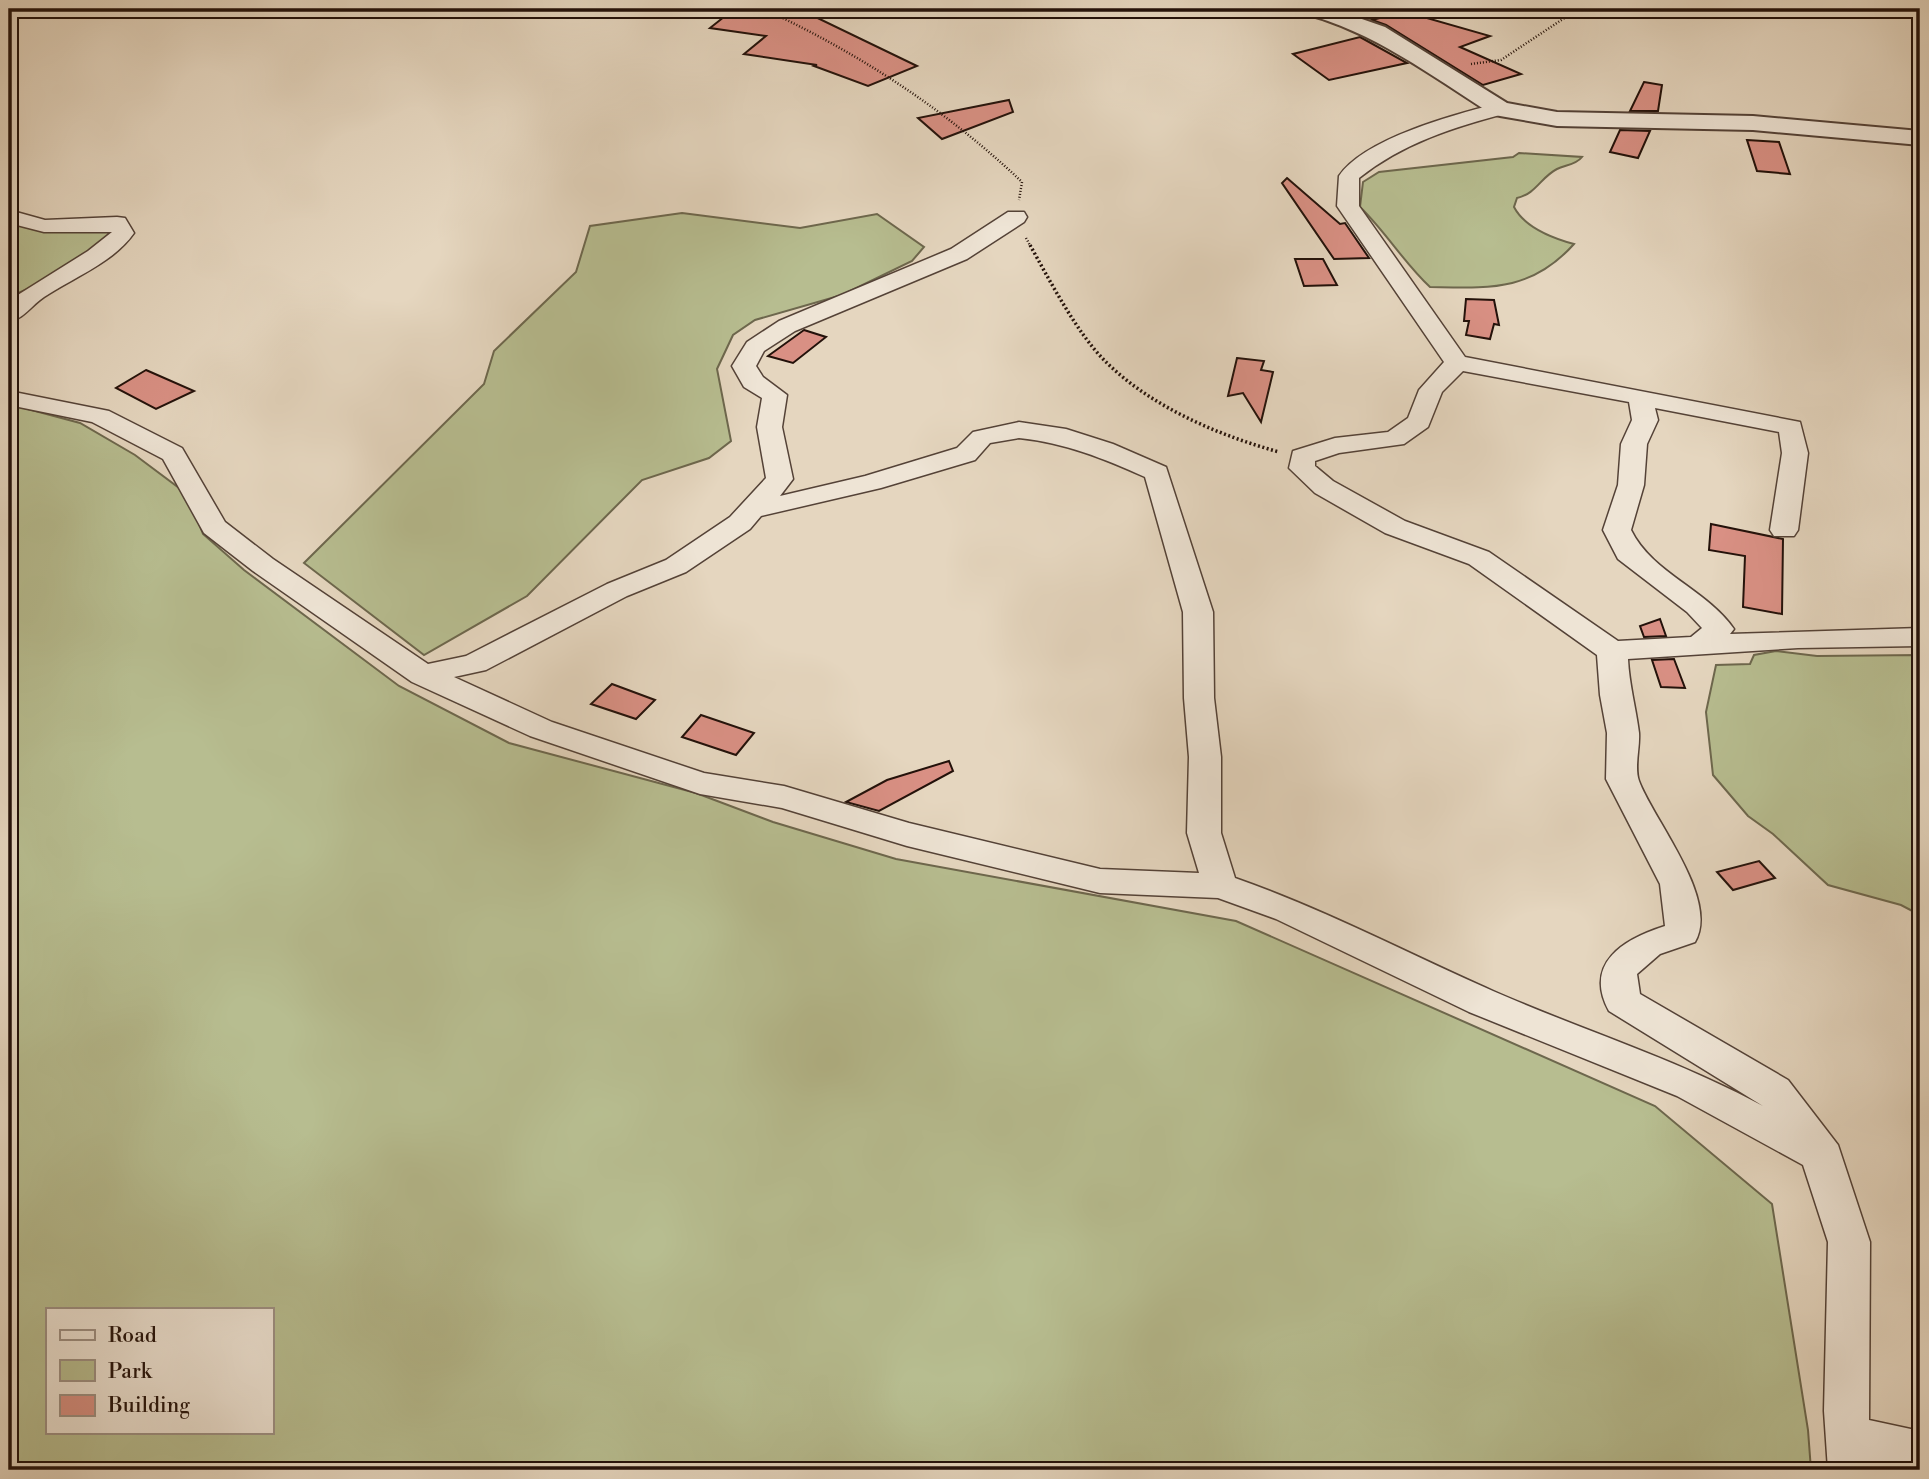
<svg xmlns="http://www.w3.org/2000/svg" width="1929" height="1479" font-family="'Libre Bodoni',serif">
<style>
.green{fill:#b7bd90;stroke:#6d674d;stroke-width:2;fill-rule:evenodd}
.building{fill:#d99084;stroke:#23110a;stroke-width:2}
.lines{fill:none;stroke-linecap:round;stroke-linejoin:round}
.minor-casing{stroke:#544237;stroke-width:3}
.tertiary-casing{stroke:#544237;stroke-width:4}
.path-far1{stroke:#23110a;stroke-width:2.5;stroke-dasharray:1 2;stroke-linecap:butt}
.path{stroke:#23110a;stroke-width:3.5;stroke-dasharray:2 2.5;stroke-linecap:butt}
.minor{fill:#eee4d5;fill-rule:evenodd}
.tertiary{fill:#eee4d5;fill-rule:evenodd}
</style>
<rect width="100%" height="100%" fill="#e5d6bf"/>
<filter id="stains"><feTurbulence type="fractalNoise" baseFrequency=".00286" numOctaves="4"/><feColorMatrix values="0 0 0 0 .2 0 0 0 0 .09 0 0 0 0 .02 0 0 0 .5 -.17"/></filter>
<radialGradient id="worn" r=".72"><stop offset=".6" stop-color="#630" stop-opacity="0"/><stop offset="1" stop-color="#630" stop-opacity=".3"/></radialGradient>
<g class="green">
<path d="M1519 153 1582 157C1576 165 1565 165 1557 169 1541 177 1536 194 1517 198L1514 207C1525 228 1552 238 1574 244 1531 292 1489 288 1430 287 1404 263 1386 232 1360 207L1363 182 1379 172 1513 157Z"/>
<polygon points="682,213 800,228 877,214 924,247 912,261 842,295 755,320 733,335 717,369 731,441 709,458 642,480 527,596 424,655 304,563 484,384 494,351 576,272 590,226"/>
<polygon points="9,223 41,229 107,226 115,234 58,276 9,297"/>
<path d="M9 404 80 423 135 455 187 494 203 534 244 570 399 686 509 743 696 793 773 822 896 859 1236 921 1655 1106 1772 1204 1808 1430 1811 1470H9ZM47 1309H271V1432H47Z"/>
<polygon points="1776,651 1817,656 1920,655 1920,915 1901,905 1828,885 1773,834 1748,816 1713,775 1706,712 1716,665 1750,664 1754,655"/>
</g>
<g class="building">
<polygon points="734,9 799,9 917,66 868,86 814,66 817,65 744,54 766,36 710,28"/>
<polygon points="1395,14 1405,17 1413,14 1490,36 1460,47 1521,74 1483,85 1386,25 1372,20"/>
<polygon points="1360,37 1407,63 1329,80 1293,54"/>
<polygon points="1644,82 1662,85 1658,111 1630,111"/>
<polygon points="1009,100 1013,112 942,139 918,118"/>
<polygon points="1620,130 1650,131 1638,158 1610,152"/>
<polygon points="1747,140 1779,142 1790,174 1757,171"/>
<polygon points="1287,178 1340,224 1345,223 1369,258 1334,259 1282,183"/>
<polygon points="1295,259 1323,259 1337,285 1304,286"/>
<polygon points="1466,299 1494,300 1499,325 1494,324 1490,339 1466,335 1469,321 1464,321"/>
<polygon points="804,330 826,337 793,363 768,356"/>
<polygon points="1237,358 1264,361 1261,370 1273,372 1261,422 1243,393 1228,396"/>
<polygon points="146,370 194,391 156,409 116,388"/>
<polygon points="1711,524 1783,539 1782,614 1743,607 1745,556 1709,550"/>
<polygon points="1660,619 1666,636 1644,637 1640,626"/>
<polygon points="1674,659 1685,688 1661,687 1652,660"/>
<polygon points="612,684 655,700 636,719 591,704"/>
<polygon points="701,715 754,733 736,755 682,737"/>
<polygon points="949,761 953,771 879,811 846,802 887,780"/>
<polygon points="1759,861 1775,878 1733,890 1717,872"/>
</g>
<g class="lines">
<g class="minor-casing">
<g id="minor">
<path d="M1500 103 1510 109 1507 113C1454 127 1403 143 1359 178V206L1465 357 1800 422 1808 453 1798 530 1794 536H1774L1770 530 1782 453 1779 432 1655 408 1658 420 1647 444 1644 485 1631 530C1652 573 1706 589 1734 629L1730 634 1920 628V646L1798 648 1628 659C1629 684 1636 708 1639 733 1640 748 1634 767 1639 781 1654 821 1720 899 1695 942L1660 954 1637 974 1640 994 1788 1080 1838 1145 1870 1242 1869 1420 1920 1431V1470L1873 1463 1874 1470H1828L1824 1411 1828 1242 1803 1165 1677 1096 1469 1012 1276 919 1218 898 1100 893 907 846 782 808 700 794 530 736 412 682 253 571 204 533 163 459 92 422 9 405V391L109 411 182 448 225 522 273 559 428 664 466 656 607 584 666 560 730 517 766 478 757 427 762 398 744 387 732 366 747 342 779 321 951 249 1008 212H1024L1027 217 1024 222 967 259 795 331 764 351 756 366 763 377 787 395 782 427 793 479 780 496 865 476 957 448 973 432 1019 422 1066 429 1113 444 1166 467 1213 612 1214 698 1221 757V833L1235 878C1324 909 1407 953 1493 991 1584 1031 1676 1059 1763 1106L1609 1011C1583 963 1624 939 1665 926L1660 884 1606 779 1607 733 1600 695 1597 655 1469 564 1385 533 1315 493 1289 468 1293 451 1335 438 1388 432 1408 418 1419 390 1444 362 1337 206 1339 176C1365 138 1456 114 1500 103ZM1463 371 1629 402 1632 420 1621 444 1618 485 1603 530 1618 559 1687 612 1702 628 1691 637 1618 641 1489 552 1405 521 1333 481 1315 466V461L1339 453 1404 444 1428 427 1442 392ZM1019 438C1065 443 1103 458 1145 477L1183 612 1184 698 1189 757 1187 833 1199 873 1100 869 909 823 784 786 704 773 552 722 454 677 486 670 627 596 686 572 750 529 761 516 881 488 975 460 990 443Z"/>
<path d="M9 210 45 220 117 217 125 218 134 233C113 263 74 277 44 297 32 305 23 319 9 322V302L13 298 88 251 112 232H44L9 223Z"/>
</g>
</g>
<g class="tertiary-casing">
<path id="tertiary" d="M1299 9H1333L1385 27 1507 103 1557 112 1753 116 1920 131V145L1753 130 1557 126 1500 116 1492 114C1430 75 1373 31 1302 13Z"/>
</g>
<g class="path-far1">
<path d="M764 9C860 54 945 109 1022 182L1019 200"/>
<polyline points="1471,64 1501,60 1578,9"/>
<polyline points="1026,238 1031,247"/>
</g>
<path class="path" d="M1030 245C1050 281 1077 333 1105 361 1151 407 1218 435 1279 452"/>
<use href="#minor" class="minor"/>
<use href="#tertiary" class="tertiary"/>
</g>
<rect width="1929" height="1479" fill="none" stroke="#e5d6bf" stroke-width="35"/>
<rect x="10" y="10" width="1908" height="1458" fill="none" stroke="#23110a" stroke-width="3.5"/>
<rect x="18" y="18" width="1894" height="1444" fill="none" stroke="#23110a" stroke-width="2"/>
<rect x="46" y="1308" width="228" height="126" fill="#eee4d5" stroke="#9d9084" stroke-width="2"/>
<rect x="60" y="1330" width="35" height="10" fill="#eee4d5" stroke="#9d9084" stroke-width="2"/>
<text x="108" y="1342" font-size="21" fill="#23110a">Road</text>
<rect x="60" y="1360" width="35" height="21" fill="#b7bd90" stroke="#9d9084" stroke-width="2"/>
<text x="108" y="1378" font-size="21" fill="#23110a">Park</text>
<rect x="60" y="1395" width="35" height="21" fill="#d99084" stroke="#9d9084" stroke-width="2"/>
<text x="108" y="1412" font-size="21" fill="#23110a">Building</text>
<rect width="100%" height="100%" filter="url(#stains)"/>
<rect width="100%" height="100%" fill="url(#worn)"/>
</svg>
